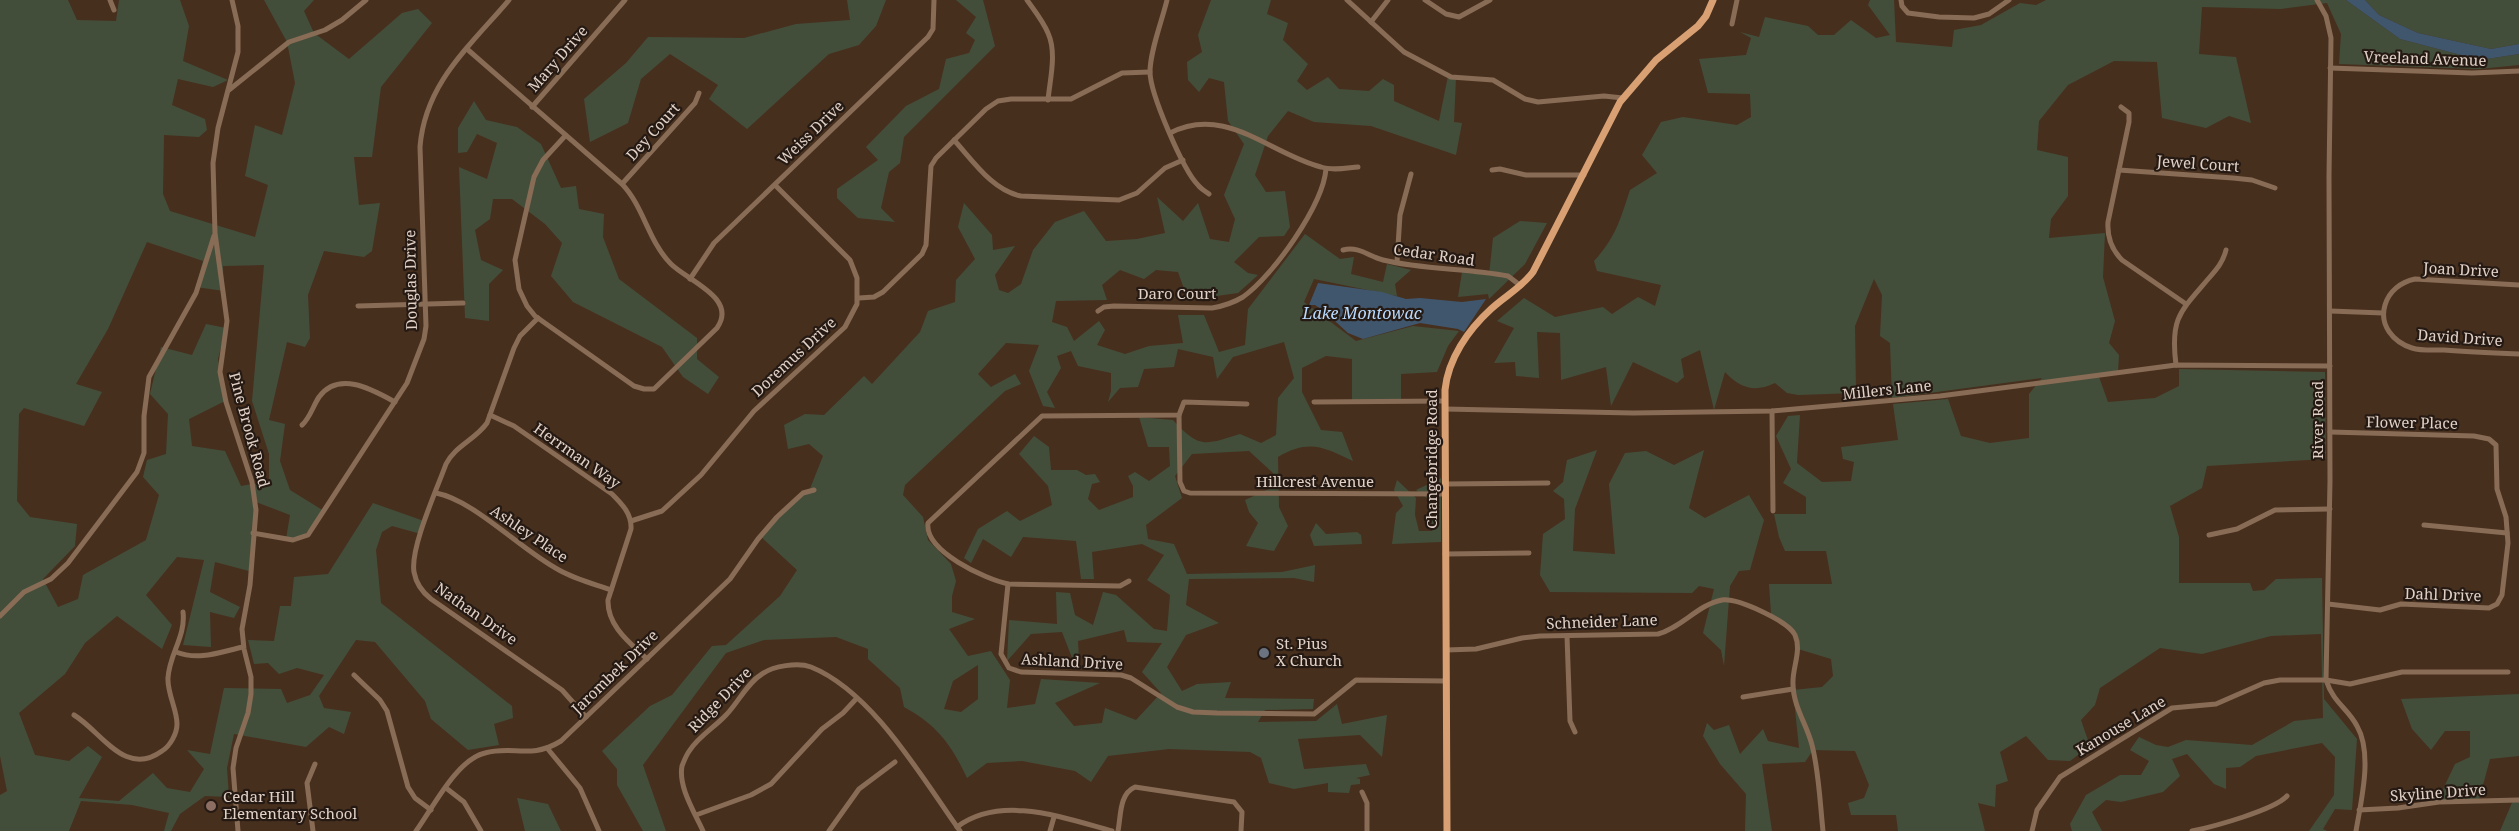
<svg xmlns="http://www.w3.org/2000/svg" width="2519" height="831" font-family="'Noto Serif',serif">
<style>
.green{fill:#434e3a;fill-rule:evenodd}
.water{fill:#40566d}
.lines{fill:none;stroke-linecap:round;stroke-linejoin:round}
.minor{stroke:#886c56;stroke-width:5}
.major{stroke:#d9a173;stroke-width:7}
.worship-dot{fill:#6b7280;stroke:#251a13;stroke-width:2}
.education-dot{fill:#8d6e63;stroke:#251a13;stroke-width:2}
.labels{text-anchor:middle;stroke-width:4.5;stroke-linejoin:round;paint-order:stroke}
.street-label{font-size:15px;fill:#e1d1c7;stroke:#251a13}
.poi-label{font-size:15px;fill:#e1d1c7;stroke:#251a13;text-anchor:start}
.water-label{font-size:16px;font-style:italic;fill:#b9dbff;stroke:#251a13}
</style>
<rect width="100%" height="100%" fill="#472f1e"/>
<g class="green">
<path d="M0 0H68L77 20 116 21 119 0H180L189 26 183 61 228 80 213 87 178 79 172 105 205 119 207 130 199 137 164 135 163 194 170 211 255 237 268 185 245 176 255 125 282 135 295 83 287 42 264 0H314L304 11 314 33 349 59 402 13 418 9 432 23 381 87 372 157H354L359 205 380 203 372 251 364 257 324 251 308 295 310 338 305 347 287 342 269 420 285 424 280 461 290 490 324 511 302 538 286 539 290 515 256 502 249 571 215 562 210 592 240 607 234 618 210 612 211 647 183 645 204 560 177 557 146 595 172 625 162 649 117 616 85 643 65 674 19 713 35 755 69 761 88 746 102 757 79 798 119 801 153 773 167 788 190 792 204 769 187 750 210 754 224 688 281 689 287 703 310 695 324 675 297 668 279 674 268 663 254 664 248 640 274 641 280 606H291L294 577 328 574 373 503 424 521 421 534 392 526 382 532 376 550 381 603 512 706 513 718 494 724 499 745 468 750 431 719 425 701 375 642 356 640 319 696 324 708 351 712 344 734 329 727 306 747 234 734 227 768 229 797 205 796 180 814 171 831H164L169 813 132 805 81 801 69 831H0V795L7 791 0 756ZM147 242 203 261 196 287 224 291 223 266 264 265 252 401 269 454V481L241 486 225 451 192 446 189 419 225 401 218 359 226 328 206 324 192 355 161 347 150 394 168 414 166 454 147 460 143 477 159 495 146 540 83 575 78 599 58 607 43 579 75 546 77 524 30 517 17 501 19 414 24 408 84 426 102 392 76 384 108 329Z"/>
<polygon points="847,0 886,0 876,26 859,45 829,54 747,129 709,99 718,85 670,54 641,79 628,123 590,142 584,99 626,63 648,37 744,38 796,24 850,20"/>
<polygon points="956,0 983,0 995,46 904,137 900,163 889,172 881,208 895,222 858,218 837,198 837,189 878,160 866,147 906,106 939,89 946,59 969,53 975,40 966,33 976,17"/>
<path d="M1211 0H1271L1267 14 1288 23 1283 40 1308 64 1297 81 1307 90 1328 77 1339 89 1369 91 1383 79 1394 85V101L1439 121 1448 76 1456 78 1454 122 1462 123 1456 155 1371 126 1314 122 1288 111 1268 136 1255 175 1266 192 1285 191 1290 227 1284 236 1259 237 1234 262 1248 273 1258 275 1238 293 1188 300 1178 272 1156 270 1144 279 1120 270 1102 285 1107 300 1056 301 1052 322 1067 327 1074 341 1099 321 1105 330 1097 345 1125 354 1149 346 1183 343 1178 315H1204L1219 352 1245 345 1248 309 1305 234 1340 259 1354 257 1351 274 1383 282 1387 264 1411 270 1395 284 1397 296 1314 279 1304 302 1356 341 1413 326 1459 331 1448 346 1437 372 1401 374V401L1352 402V359L1326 356 1302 368V392L1321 430 1342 432 1353 461C1323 447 1309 439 1278 457L1279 507 1288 526 1274 551 1246 546 1258 523 1249 512 1245 500 1273 487V473L1249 451 1192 454 1175 476 1182 498 1146 525 1148 539 1174 544 1187 574 1282 572 1315 565 1314 582 1294 578 1189 579 1186 605 1219 623 1186 635 1167 667 1182 691 1197 684 1231 682 1225 698 1314 699 1313 709 1265 710 1258 722 1316 721 1337 704 1342 724 1387 715 1382 757 1360 735 1298 739 1304 769 1366 764 1370 775 1356 778 1360 779V784L1351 785 1349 793 1328 792V783L1294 789 1269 783 1261 758 1250 752 1169 749 1108 756 1091 782 1075 771 1022 761 987 763 967 778C951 744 937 725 904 707L900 688 868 659V649L836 637 764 640 726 653 643 765 666 831H643L617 785V769L602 751 650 706 672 695 712 646 726 645 780 596 797 570 759 535 798 497 809 491 823 456 809 444 788 449 784 425 805 414 824 415 864 376 872 384 920 332 928 311 955 302 956 280 975 259 958 227 964 203 992 235 993 250 1015 246 995 275 999 290 1008 293 1021 284 1033 250 1055 222 1084 211 1106 241 1137 239 1165 233 1157 197 1183 221 1198 203 1210 239 1229 242 1235 219 1224 195 1244 144 1228 121 1224 82 1209 78 1199 92 1188 80 1187 62 1202 52 1198 35ZM1284 342 1294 378 1278 398 1276 435 1261 443 1240 434C1204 445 1200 449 1173 420L1139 417 1148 447H1169L1170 466 1149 481 1135 472 1128 476 1133 486V497L1099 510 1088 499 1092 484 1100 482 1095 474 1086 475 1077 470H1051L1049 447 1034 436 1019 454 1048 486 1052 505 1020 521 1007 511 978 529 964 558 971 563 983 539 1011 557 1023 537 1076 541 1081 579H1094L1092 552 1142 544 1164 555 1147 580 1170 595 1167 631 1154 629 1116 595 1103 592 1093 625 1075 615 1070 593 1056 592 1057 624 1009 620 1007 661 1031 634 1062 632 1074 663 1079 660 1078 641 1124 630 1127 642 1162 643 1142 672 1161 693 1136 720 1105 708 1102 723 1074 726 1055 703 1100 683 1041 679 1035 704 1007 708 1010 680 991 651 968 656 949 629 975 619 952 612V596L956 581 951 564 928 540 923 517 903 495 905 485 1005 391 1021 384 1015 374 991 387 978 374 1006 343 1039 345 1029 371 1043 406 1055 408 1047 392 1061 368 1057 356 1071 351 1078 366 1111 373V391L1108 402 1120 388 1138 387 1144 369 1174 367 1178 349 1213 357 1217 379 1233 357ZM978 665V699L961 712 944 709 953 681Z"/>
<path d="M1870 0H1894L1896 42 1952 47 1954 30 1981 25 2020 3 2036 5 2046 0H2346L2400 39 2480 60 2519 54V65L2479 69 2339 64 2341 34 2327 3 2281 9 2202 7 2199 54 2236 57 2251 123 2229 116 2206 128 2162 118 2157 62 2114 61 2068 85 2039 121 2037 150 2068 157V196L2051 219 2049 238 2105 233 2103 277 2115 321 2109 343 2119 355 2118 373 2099 377 2108 402 2155 398 2179 386V369L2325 372 2326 459 2207 466 2202 488 2170 506 2179 537V583H2250L2253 591 2264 590 2276 579 2322 578 2324 699 2357 739 2352 810 2335 809 2323 829 2327 831H2309L2334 795 2335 757 2322 743 2256 756 2240 767 2226 768V789L2214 784 2187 754 2172 759 2180 776 2163 792 2121 802 2106 800 2092 812 2102 831H2072L2070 824 2086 795 2120 775H2141L2149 761 2130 750 2139 737 2156 745 2168 747 2186 740 2252 745 2294 721 2323 718 2321 634 2271 636 2202 654 2160 648 2100 688 2095 705 2081 720 2090 746 2070 761 2048 760 2026 736 2000 752 2008 781 1996 785 1995 807 1978 803 1985 831H1898L1896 815H1851L1848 803 1864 798 1869 785 1855 751 1813 750 1805 762 1762 764 1772 831H1745L1746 794 1720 764 1703 736 1707 723 1714 730 1729 725 1740 754 1763 729 1768 741 1799 748 1793 690 1822 687 1833 676 1831 659 1798 649 1797 637 1771 614 1769 584H1832L1826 551H1785L1779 537 1774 514H1806V497L1783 483 1791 469 1776 436 1788 416 1800 415 1797 463 1822 482 1851 481 1854 462 1843 459 1841 447 1898 440 1893 404 1948 399 1961 436 1990 443 2029 438V394L2042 378 1892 398 1890 343 1880 336 1882 295 1874 279 1855 326 1856 393 1798 395 1787 393 1775 383C1754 393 1740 388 1725 372L1714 410 1700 350 1681 359 1684 377 1677 383 1633 362 1611 406 1606 367 1561 380 1560 333 1537 332 1539 378 1516 376 1515 362 1494 363 1514 328 1497 321 1524 298 1555 317 1603 307 1612 314 1638 297 1655 306 1661 285 1597 271 1594 261C1616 237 1620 220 1630 190L1657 173 1642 155 1661 122 1683 117 1737 125 1751 117 1750 94 1708 93 1699 59 1746 55 1751 38 1740 32 1759 37 1765 17 1808 26 1818 35H1834L1851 20 1876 38 1890 35 1868 5Z"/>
<polygon points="2365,0 2519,0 2519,44 2491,49 2418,33 2379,15"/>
<polygon points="474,101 486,120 517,127 541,144 561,188 576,186 579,209 604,214 603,237 619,279 697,338 697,359 719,377 708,394 683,377 662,347 573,302 551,276 562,243 545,224 512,199 493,199 490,219 475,230 481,260 503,270 489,284 489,321 465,318 459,167 487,179 497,143 477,134 467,152 458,153 458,128"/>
<polygon points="1520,221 1547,223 1525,264 1489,299 1488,294 1458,297 1462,272 1489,275 1493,238"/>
<polygon points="1597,450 1575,509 1573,551 1615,554 1609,484 1625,453 1646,451 1674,465 1704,450 1689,508 1705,518 1749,495 1764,520 1750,570 1739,571 1730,586 1724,666 1721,650 1703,633 1714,589 1699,586 1692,593 1550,592 1540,575 1543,534 1565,519 1564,499 1553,491 1563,482 1567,460"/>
<polygon points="1441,478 1441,542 1392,544 1396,513 1403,506 1394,490 1397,480 1416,498 1415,515 1419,531 1432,531 1431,501 1416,490"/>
<polygon points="1316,523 1326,534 1357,532 1361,535 1362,544 1314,546 1310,535"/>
<polygon points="2519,694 2519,756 2490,759 2479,800 2436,804 2455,764 2470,757 2470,731 2445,731 2431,750 2412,729 2401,699"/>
<polygon points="517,798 548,804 561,831 525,831"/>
<polygon points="2514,798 2519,799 2519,831 2500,831"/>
</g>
<g class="water">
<polygon points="2346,0 2365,0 2379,15 2418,33 2491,49 2519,44 2519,54 2480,60 2400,39"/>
<polygon points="1318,283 1382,292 1406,299 1420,298 1462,302 1486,299 1464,332 1458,329 1420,323 1363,339 1348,333 1325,312 1315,305 1309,305"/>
</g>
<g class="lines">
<g class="minor">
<polyline points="110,0 114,10"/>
<polyline points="232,0 238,26 238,52 218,128 213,163 215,233 227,321 220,372 226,402 252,482 256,510 250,585 242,629 244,649 251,677 251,694 248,713 236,748 233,768 238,831"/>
<path d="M1027 0C1034 10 1043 21 1048 33 1057 53 1050 79 1048 100"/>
<path d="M1167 0C1162 21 1150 51 1150 72 1150 93 1183 170 1198 185 1201 189 1205 191 1209 194"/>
<polyline points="1347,0 1404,52 1451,77 1493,80 1525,99 1538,102 1604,96 1623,98"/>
<polyline points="1425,0 1446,14 1459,17 1490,0"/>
<polyline points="1901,0 1902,6 1908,13 1939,17 1974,18 1989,14 2009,0"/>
<path d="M2317 0 2326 16 2331 38 2329 176 2330 481 2326 680C2334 704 2347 707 2357 726 2373 754 2361 801 2356 831"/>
<polyline points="1371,22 1388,0"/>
<polyline points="1732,24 1737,0"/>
<path d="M467 49 622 184C644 207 648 241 671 264 688 281 738 298 717 328L654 389H644L634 386 535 316 527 306 519 289 515 260 534 177 543 160 566 135"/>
<polyline points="2330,68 2472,73 2519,71"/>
<polyline points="229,90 289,42 325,30 342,20 366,0"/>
<polyline points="532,107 625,0"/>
<path d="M2121 107 2129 113V122L2108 222C2107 237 2111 249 2122 260L2186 304"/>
<path d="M1170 133C1225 104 1270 154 1321 167 1333 171 1346 168 1358 167"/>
<path d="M954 140C973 161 993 191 1021 196L1119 200 1137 193 1165 168 1183 160"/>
<polyline points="1492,170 1500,169 1526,175 1584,175"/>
<polyline points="2119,170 2233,178 2252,180 2275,188"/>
<polyline points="622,184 695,103 699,93"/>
<path d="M1343 250C1359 246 1368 256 1383 260 1424 270 1467 268 1508 276L1521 286"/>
<polyline points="1397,262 1400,215 1411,174"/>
<polyline points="690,279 714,243 928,37 933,29 934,0"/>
<path d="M2519 285 2415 279C2401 282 2389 291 2385 305 2379 325 2393 342 2412 348 2421 351 2434 350 2444 350 2469 352 2494 353 2519 354"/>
<polyline points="859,298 874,297 883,292 922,254 926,245 931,166 936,158 986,109 998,101 1011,99 1071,99 1122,73 1150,72"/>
<polyline points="358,306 463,303"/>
<path d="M1098 311 1104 307 1114 306 1212 308C1224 306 1233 303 1243 297 1273 276 1323 205 1326 169"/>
<polyline points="2330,311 2383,313"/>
<path d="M538 318 520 336 514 348 487 423C475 440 455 446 446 464 437 489 410 548 414 572 416 583 422 592 431 599L562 690 586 717"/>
<path d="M2176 365C2170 318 2180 312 2209 278 2217 269 2223 262 2226 250"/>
<polyline points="1314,402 1445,401"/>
<polyline points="1445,409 1633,413 1772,411 1940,396 2176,365 2330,366"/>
<polyline points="1772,411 1773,511"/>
<path d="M490 415 514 426 612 494C622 504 632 514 631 529L608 600C607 626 630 643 647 659"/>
<polyline points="1179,415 1180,482 1184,491 1190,493 1445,494"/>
<path d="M302 425C310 418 313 406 319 397 339 370 373 390 395 402"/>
<polyline points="1445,484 1548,483"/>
<path d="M436 493C474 500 522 551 559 570 575 579 594 584 611 590"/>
<polyline points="631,521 662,511 701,475 754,411 845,327 857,304 857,278 850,260 775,185"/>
<polyline points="2424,525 2507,533"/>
<path d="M253 533 293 540 308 535 407 383 424 339 426 326 420 147C425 83 470 46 509 0"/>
<polyline points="2209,535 2237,529 2275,510 2330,509"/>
<polyline points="1445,554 1529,553"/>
<path d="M1129 581 1120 586 1008 584C985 579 924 551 928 523L1042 416 1179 415 1184 402 1247 404"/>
<polyline points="1008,584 1001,654 1009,668 1021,672 1121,675 1131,678 1177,707 1193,712 1217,713 1314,714 1356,680 1446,681"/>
<polyline points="2328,604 2380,610 2401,604 2489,608 2497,604 2502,595 2508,543 2506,517 2497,489 2496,445 2489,439 2474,436 2330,432"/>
<polyline points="0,616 24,592 51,579 68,563 137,472 144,453 144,416 149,377 196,293 214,236"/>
<polyline points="1567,636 1570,721 1575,732"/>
<path d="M1446 650 1476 649 1522 638 1540 636 1658 634C1681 628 1699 604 1722 600 1738 598 1788 621 1795 635 1802 651 1792 668 1793 684 1793 706 1807 725 1812 745 1819 772 1820 803 1823 831"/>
<path d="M176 652C199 661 220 652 243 647"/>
<polyline points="354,675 380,700 387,711 408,787 415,798 431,810"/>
<polyline points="1743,697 1793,689"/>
<path d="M74 715C102 732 125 778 162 751 170 746 177 734 177 724 177 709 167 693 168 678 169 655 186 636 183 612"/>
<polyline points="547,748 580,788 599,831"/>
<polyline points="446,788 464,802 481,831"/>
<polyline points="1362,792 1367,803 1367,831"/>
<polyline points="2359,810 2398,808 2439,802 2519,800"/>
<polyline points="696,815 751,795 771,784 822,729 843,713 857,698"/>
<path d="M957 827C1001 794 1064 818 1112 831"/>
<polyline points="313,831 307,783 315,764"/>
<path d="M416 831C433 808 456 760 485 753 514 745 530 760 561 741L730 579 758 539 777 517 803 493 814 490"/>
<path d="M703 831C695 813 678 787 682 766 684 761 686 755 690 750 699 736 715 727 726 715 738 703 747 683 762 674 773 666 798 662 811 667 873 692 922 778 960 831"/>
<polyline points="829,831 859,789 895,762"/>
<polyline points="1050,831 1054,817"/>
<path d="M1118 831C1121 816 1119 794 1135 787L1234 802 1242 812 1241 831"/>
<polyline points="2032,831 2037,810 2060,777 2172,708 2216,704 2264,683 2280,680 2326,680 2350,684 2402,672 2508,672"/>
<path d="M2192 831C2212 827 2275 810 2287 796"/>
</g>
<path class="major" d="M1447 831 1445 390C1448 359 1468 330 1491 309 1505 296 1521 288 1533 272L1620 102 1656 60 1698 26 1706 16 1713 0"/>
</g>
<circle class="worship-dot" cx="1264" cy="653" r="6"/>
<circle class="education-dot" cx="211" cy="806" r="6"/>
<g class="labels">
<g class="street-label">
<text transform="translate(558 59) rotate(-49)" y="5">Mary Drive</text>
<text transform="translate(2425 59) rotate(2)" y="5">Vreeland Avenue</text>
<text transform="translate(653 132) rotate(-48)" y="5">Dey Court</text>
<text transform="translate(811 133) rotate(-44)" y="5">Weiss Drive</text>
<text transform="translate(2198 164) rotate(4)" y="5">Jewel Court</text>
<text transform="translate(1434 255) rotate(8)" y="5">Cedar Road</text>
<text transform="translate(2461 270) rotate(3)" y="5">Joan Drive</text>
<text transform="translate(411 280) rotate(-91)" y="5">Douglas Drive</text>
<text x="1177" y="299">Daro Court</text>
<text transform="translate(2460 338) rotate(4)" y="5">David Drive</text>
<text transform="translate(794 357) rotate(-43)" y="5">Doremus Drive</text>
<text transform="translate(1887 390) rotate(-6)" y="5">Millers Lane</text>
<text transform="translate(2318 420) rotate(-90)" y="5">River Road</text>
<text transform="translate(2412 423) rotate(1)" y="5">Flower Place</text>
<text transform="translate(249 430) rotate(75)" y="5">Pine Brook Road</text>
<text transform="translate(577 456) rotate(35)" y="5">Herrman Way</text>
<text transform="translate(1432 459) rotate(-90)" y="5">Changebridge Road</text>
<text x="1315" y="487">Hillcrest Avenue</text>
<text transform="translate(529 534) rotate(34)" y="5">Ashley Place</text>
<text transform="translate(2443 595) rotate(2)" y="5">Dahl Drive</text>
<text transform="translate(476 614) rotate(35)" y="5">Nathan Drive</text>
<text transform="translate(1602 622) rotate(-2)" y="5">Schneider Lane</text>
<text transform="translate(1072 662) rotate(3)" y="5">Ashland Drive</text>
<text transform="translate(615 672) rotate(-44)" y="5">Jarombek Drive</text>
<text transform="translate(720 700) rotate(-46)" y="5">Ridge Drive</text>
<text transform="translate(2121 726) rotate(-31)" y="5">Kanouse Lane</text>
<text transform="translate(2438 793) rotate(-4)" y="5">Skyline Drive</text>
</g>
<g class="poi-label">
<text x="1276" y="649">St. Pius<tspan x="1276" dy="17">X Church</tspan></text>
<text x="223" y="802">Cedar Hill<tspan x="223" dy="17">Elementary School</tspan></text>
</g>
<g class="water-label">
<text x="1362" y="319">Lake Montowac</text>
</g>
</g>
</svg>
